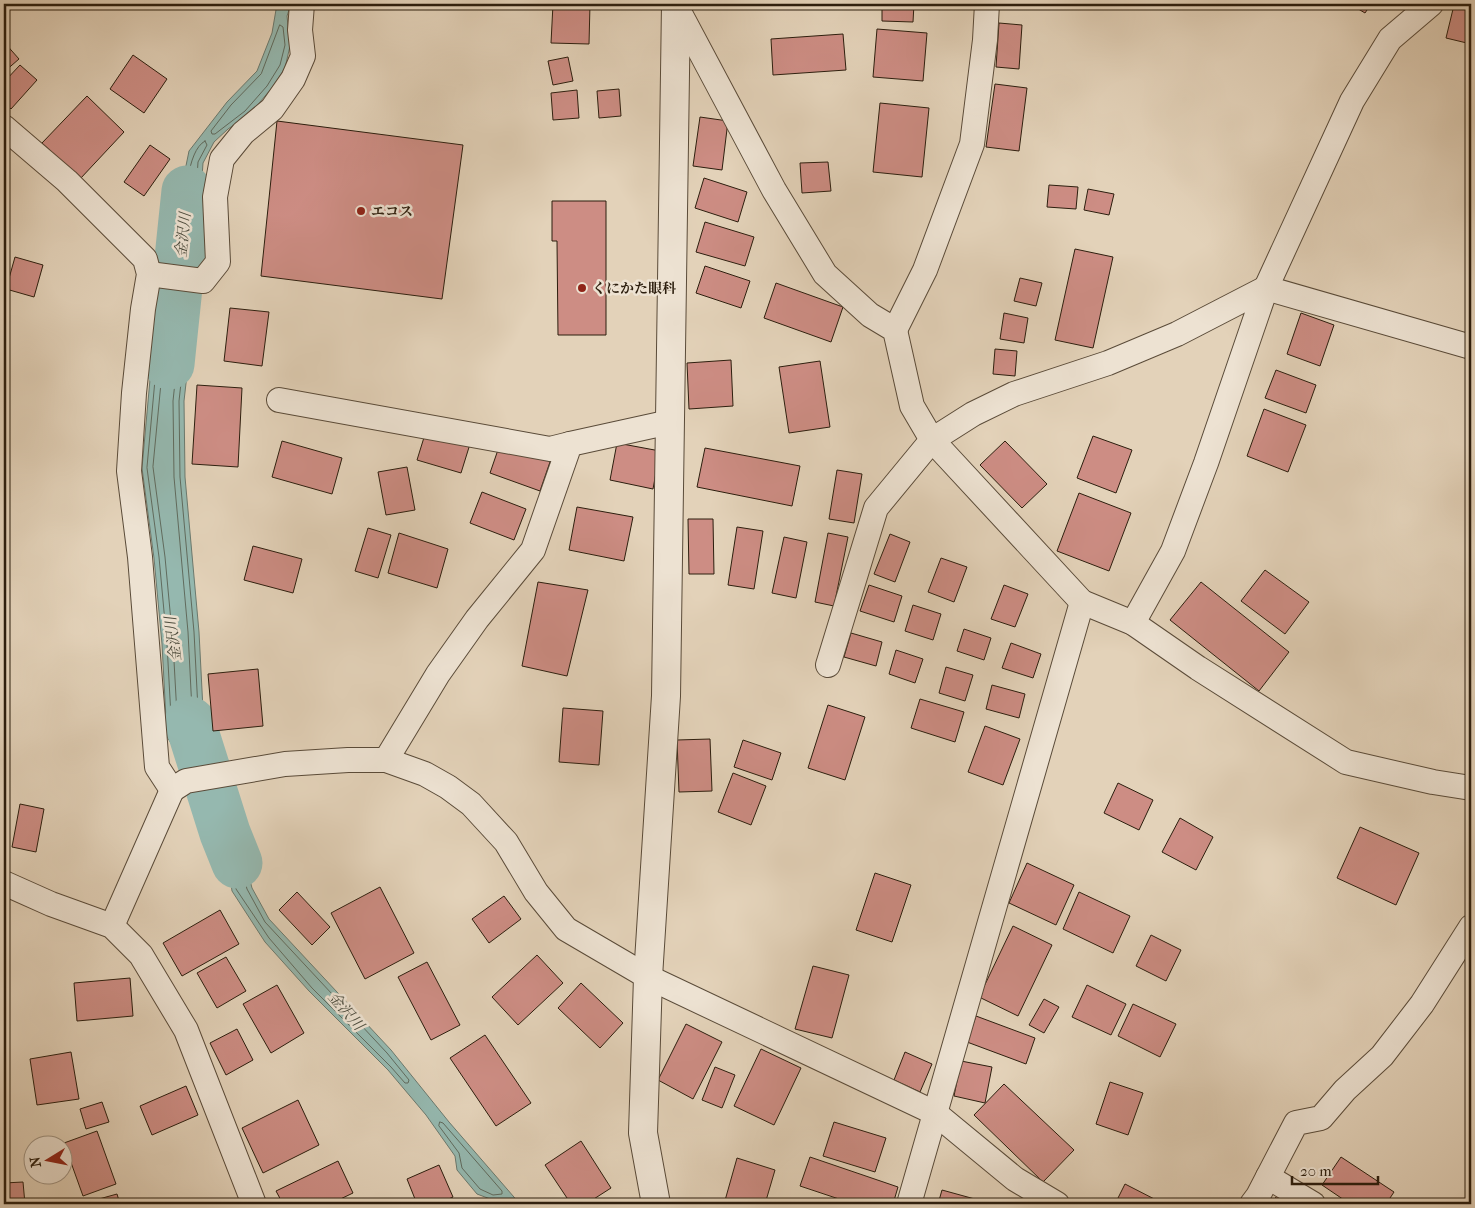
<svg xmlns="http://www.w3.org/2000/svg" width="1475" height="1208" font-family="'IM FELL French Canon','Noto Serif JP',serif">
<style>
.water{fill:#95b8af;stroke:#6b7a6f}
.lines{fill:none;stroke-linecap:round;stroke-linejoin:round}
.shore{stroke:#606b5e;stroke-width:1}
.river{stroke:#95b8af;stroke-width:51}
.building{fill:#cd8d84;stroke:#2c1e0e}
.minor-casing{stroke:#5a4b39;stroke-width:26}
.tertiary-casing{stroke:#5a4b39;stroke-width:30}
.minor{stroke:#ede2d2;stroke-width:24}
.tertiary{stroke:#ede2d2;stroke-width:28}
.poi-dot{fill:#8f2418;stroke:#ede2d2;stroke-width:2}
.labels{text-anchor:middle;stroke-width:5;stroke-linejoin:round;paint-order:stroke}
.poi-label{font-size:14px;font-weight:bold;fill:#2c1e0e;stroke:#ede2d2;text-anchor:start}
.water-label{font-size:15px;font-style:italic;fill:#4c4c3e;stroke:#ede2d2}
</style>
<rect width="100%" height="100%" fill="#e3d2b9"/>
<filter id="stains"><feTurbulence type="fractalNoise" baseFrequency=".004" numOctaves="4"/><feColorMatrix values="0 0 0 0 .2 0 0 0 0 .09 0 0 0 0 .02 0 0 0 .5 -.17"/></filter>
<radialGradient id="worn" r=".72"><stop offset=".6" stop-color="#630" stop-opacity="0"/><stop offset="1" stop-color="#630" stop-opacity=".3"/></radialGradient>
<g class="water">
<polygon points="277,4 291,4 287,16 290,46 285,68 271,89 249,115 228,129 214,142 203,163 200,207 207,248 204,264 166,260 167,244 177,221 179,200 189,151 227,102 257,71 272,33"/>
<polygon points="158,291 196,295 184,401 185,477 199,632 204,729 228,760 187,768 167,737 162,644 154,558 142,468"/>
<polygon points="234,794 244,858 252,888 269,919 391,1050 449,1122 520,1204 503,1204 502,1200 493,1200 477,1194 457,1170 455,1156 426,1115 388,1070 309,991 265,942 232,891 225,843 207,799"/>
</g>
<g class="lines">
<g class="shore">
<polygon points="280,25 283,27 285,45 280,65 267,86 245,111 215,134 212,134 211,131 231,105 261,74"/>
<path d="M205 141 207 145 198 162 195 207 202 248 200 257 198 259 173 256 171 254C172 241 180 233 182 221 186 202 186 151 205 141Z"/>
<polygon points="189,225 192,227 196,248 193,252 180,250 178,248"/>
<polygon points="163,297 188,299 190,301 179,401 180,477 194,632 199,729 217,755 215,757 191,762 172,735 167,644 159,557 147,468"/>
<polygon points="169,304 181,305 183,307 173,401 174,477 188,632 193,730 206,751 205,753 194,755 178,733 173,643 165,557 153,467"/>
<polygon points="227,800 230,802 239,859 247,889 265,922 387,1053 409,1080 408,1083 405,1083 391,1067 312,988 269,938 236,889 230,843 215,805 216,802"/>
<polygon points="440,1122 443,1123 502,1191 502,1194 493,1195 480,1189 462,1168 459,1153 439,1126"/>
</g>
<g class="river">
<polyline points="169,364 187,191"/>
<polyline points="190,722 225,833 237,863"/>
</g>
</g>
<g class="building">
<polygon points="553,4 590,4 589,44 551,43"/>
<polygon points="882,4 914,4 913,22 882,21"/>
<polygon points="1350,4 1371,4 1365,13"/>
<polygon points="1454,5 1471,9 1471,44 1446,38"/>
<polygon points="999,23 1022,25 1019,69 996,67"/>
<polygon points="877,29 927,33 923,81 873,77"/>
<polygon points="843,34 846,70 773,75 771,39"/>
<polygon points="4,42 19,59 4,72"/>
<polygon points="133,55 167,79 144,113 110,89"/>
<polygon points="568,57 573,81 553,85 548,61"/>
<polygon points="20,65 37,80 11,109 4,102 4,82"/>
<polygon points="995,84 1027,88 1019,151 986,147"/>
<polygon points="619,89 621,116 599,118 597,91"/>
<polygon points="577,90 579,118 553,120 551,93"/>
<polygon points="87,96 124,132 80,179 42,143"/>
<polygon points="880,103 929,108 922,177 873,172"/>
<polygon points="700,117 728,121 722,170 693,166"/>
<polygon points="277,121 463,145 442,299 261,276"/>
<polygon points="150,145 170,159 144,196 124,182"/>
<polygon points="828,162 831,191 802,193 800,163"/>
<polygon points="704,178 747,192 738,222 695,208"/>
<polygon points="1049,185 1078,187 1076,209 1047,207"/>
<polygon points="1088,189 1114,194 1109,215 1084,210"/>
<polygon points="552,201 606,201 606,335 558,335 557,241 552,241"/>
<polygon points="705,222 754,237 745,266 696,252"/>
<polygon points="1075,249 1113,257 1093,348 1055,340"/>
<polygon points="15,257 43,265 34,297 6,289"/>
<polygon points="705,266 750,281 741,308 696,293"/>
<polygon points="1020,278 1042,283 1036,306 1014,301"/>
<polygon points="776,283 843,307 831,342 764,318"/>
<polygon points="230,308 269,312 262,366 224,361"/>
<polygon points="1004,313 1028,318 1024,343 1000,339"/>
<polygon points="1301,313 1334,325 1320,366 1287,354"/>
<polygon points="995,349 1017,351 1015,376 993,374"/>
<polygon points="731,360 733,406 689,409 687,363"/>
<polygon points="820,361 830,427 789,433 779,367"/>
<polygon points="1276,370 1316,385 1306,413 1265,398"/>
<polygon points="197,385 242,388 238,467 192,464"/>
<polygon points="1264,409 1306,425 1288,472 1247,456"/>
<polygon points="426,431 470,444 461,473 417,460"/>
<polygon points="1093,436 1132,450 1116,493 1077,478"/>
<polygon points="282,441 342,458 332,494 272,477"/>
<polygon points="501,441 551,459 540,491 490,473"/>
<polygon points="1005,441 1047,484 1022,508 980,465"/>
<polygon points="617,443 660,451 653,489 610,480"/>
<polygon points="705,448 800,466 792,506 697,487"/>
<polygon points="407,467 415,510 386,515 378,472"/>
<polygon points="837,470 862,474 854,523 829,519"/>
<polygon points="482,492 526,509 514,540 470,523"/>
<polygon points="1079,493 1131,513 1109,571 1057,551"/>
<polygon points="577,507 633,517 624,561 569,550"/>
<polygon points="688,519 713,519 714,574 689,574"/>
<polygon points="737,527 763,531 754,589 728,585"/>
<polygon points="368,528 391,535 378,578 355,571"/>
<polygon points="399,533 448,549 437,588 388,573"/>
<polygon points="828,533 848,537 834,606 815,602"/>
<polygon points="890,534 910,542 895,582 874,574"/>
<polygon points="784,537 807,542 796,598 772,593"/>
<polygon points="253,546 302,559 293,593 244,580"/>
<polygon points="941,558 967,567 954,602 928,592"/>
<polygon points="1265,570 1309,602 1285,634 1241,601"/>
<polygon points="538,582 588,590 567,676 522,666"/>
<polygon points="1201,582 1289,652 1259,691 1170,620"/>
<polygon points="869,585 902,596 894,622 860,611"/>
<polygon points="1004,585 1028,594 1015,627 991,619"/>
<polygon points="913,605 941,614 933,640 905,631"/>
<polygon points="964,629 991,638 984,660 957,651"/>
<polygon points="851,633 882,642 876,666 844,657"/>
<polygon points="1011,643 1041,654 1033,678 1002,668"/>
<polygon points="896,650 923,659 915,683 889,674"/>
<polygon points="946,667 973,675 965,701 939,693"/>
<polygon points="258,669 263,726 213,731 208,674"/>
<polygon points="992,685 1025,694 1019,718 986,709"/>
<polygon points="920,699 964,712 955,742 911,728"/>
<polygon points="828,705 865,717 845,780 808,768"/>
<polygon points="563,708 603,711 599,765 559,762"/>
<polygon points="985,726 1020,739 1003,785 968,772"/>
<polygon points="710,739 712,791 679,792 677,740"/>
<polygon points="743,740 781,753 772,780 734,767"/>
<polygon points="4,754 9,754 8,778 4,778"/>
<polygon points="733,773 766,786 751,825 718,812"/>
<polygon points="1118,783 1153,800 1139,830 1104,813"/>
<polygon points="20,804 44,809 36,852 12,847"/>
<polygon points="1180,818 1213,837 1196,870 1162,852"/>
<polygon points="1360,827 1419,853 1396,905 1337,878"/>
<polygon points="1027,863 1074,885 1056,925 1009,903"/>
<polygon points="875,873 911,885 892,942 856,930"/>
<polygon points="380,887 414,953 365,979 331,913"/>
<polygon points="297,892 330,927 312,945 279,910"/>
<polygon points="1079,892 1130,916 1113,953 1063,929"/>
<polygon points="504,896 521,919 489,943 472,919"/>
<polygon points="4,908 9,963 4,963"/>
<polygon points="220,910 239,944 182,976 163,943"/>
<polygon points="1013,926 1052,945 1018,1016 979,997"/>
<polygon points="1151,935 1181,950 1166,981 1136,966"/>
<polygon points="537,955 563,983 518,1025 492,997"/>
<polygon points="226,957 246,991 217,1008 197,973"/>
<polygon points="427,962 460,1025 431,1040 398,977"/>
<polygon points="813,966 849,975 832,1038 795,1029"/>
<polygon points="130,978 133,1016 77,1021 74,983"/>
<polygon points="581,983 623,1023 600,1048 558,1008"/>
<polygon points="277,985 304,1033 271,1053 243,1004"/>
<polygon points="1087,985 1126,1004 1111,1035 1072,1017"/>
<polygon points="1044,999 1059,1007 1044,1033 1029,1025"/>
<polygon points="1133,1004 1176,1024 1160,1057 1118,1036"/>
<polygon points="976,1016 1035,1038 1026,1064 967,1042"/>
<polygon points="686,1024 722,1042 693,1099 658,1080"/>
<polygon points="237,1029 253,1060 226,1075 210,1043"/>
<polygon points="485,1035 531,1103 496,1126 450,1058"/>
<polygon points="761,1049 801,1068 774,1125 734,1106"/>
<polygon points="71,1052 79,1099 37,1105 30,1059"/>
<polygon points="905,1052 932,1064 920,1092 894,1080"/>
<polygon points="961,1061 992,1067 985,1103 954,1096"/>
<polygon points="715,1067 735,1075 722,1108 702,1100"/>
<polygon points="1110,1082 1143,1093 1128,1135 1096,1124"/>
<polygon points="1004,1084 1074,1150 1043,1182 974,1115"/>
<polygon points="186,1086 198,1115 152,1135 140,1106"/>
<polygon points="298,1100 319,1145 263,1173 242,1128"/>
<polygon points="102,1102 109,1122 86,1129 80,1109"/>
<polygon points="834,1122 886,1138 875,1172 823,1156"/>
<polygon points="97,1131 116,1184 83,1196 64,1143"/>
<polygon points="581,1141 611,1188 586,1204 571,1204 545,1165"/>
<polygon points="810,1157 898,1187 893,1204 854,1204 800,1186"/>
<polygon points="1341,1157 1394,1192 1386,1204 1350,1204 1322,1185"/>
<polygon points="737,1158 775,1170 765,1204 724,1204"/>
<polygon points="338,1161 353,1193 330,1204 283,1204 276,1191"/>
<polygon points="439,1165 453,1197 438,1204 417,1204 407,1179"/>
<polygon points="23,1182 25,1204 4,1204 4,1183"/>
<polygon points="1125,1184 1164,1204 1115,1204"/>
<polygon points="942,1190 982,1201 981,1204 938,1204"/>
<polygon points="1279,1193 1295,1204 1271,1204"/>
<polygon points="117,1194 120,1204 81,1204"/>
</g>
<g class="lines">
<g class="minor-casing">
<g id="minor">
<polyline points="676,6 774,190 825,274 870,315 895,330 912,406 932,440 1082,602 1133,623 1198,668 1346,762 1433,782 1471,788"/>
<polyline points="4,127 67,181 145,259 149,274 143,309 134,393 129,471 140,557 157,767 172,790 186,781 285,764 348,760 386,760 425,774 448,787 471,804 506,842 536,892 566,929 648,977 935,1113 1015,1179 1057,1204"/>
<polyline points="149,274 203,281 218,262 215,197 222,159 243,133 272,109 293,79 303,56 300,30 302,4"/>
<polyline points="895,330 925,270 972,144 985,40 987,4"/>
<polyline points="279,400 550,449 570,444"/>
<polyline points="1133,623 1173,551 1206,463 1266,288 1352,101 1390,39 1431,4"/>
<polyline points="828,665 876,508 932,440 973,414 1014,394 1108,363 1177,334 1266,288 1471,347"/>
<polyline points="386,760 438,674 477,619 533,550 570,444 670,422"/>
<polyline points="4,883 51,904 112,926 141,955 186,1030 254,1204"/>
<polyline points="112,926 172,790"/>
<polyline points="1268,1177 1313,1204"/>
<polyline points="909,1204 1082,602"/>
<polyline points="1252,1204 1258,1196 1296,1123 1321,1118 1345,1090 1382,1056 1422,1004 1471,927"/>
</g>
</g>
<g class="tertiary-casing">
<polyline id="tertiary" points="656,1204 643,1133 648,977 666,696 676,4"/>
</g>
<use href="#minor" class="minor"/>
<use href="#tertiary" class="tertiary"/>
</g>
<g class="poi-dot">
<circle cx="361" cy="211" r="5"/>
<circle cx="582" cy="288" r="5"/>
</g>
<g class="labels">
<g class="poi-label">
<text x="371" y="216">エコス</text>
<text x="592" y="293">くにかた眼科</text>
</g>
<g class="water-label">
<text transform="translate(183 235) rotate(-84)" y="5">金沢川</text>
<text transform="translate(173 639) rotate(-97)" y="5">金沢川</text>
<text transform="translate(346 1011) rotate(49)" y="5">金沢川</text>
</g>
</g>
<rect width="1475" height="1208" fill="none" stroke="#e3d2b9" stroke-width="20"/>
<rect x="5" y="5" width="1465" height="1198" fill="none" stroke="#2c1e0e" stroke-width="2.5"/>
<rect x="10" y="10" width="1455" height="1188" fill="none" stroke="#2c1e0e"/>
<g transform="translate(48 1160) rotate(260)"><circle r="24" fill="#ede2d2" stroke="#a09484"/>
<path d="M0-4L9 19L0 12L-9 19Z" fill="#8f2418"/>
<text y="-8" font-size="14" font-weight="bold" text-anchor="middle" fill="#2c1e0e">N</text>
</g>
<path d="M1292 1176v8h86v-8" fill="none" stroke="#2c1e0e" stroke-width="2.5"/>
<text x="1300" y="1176" font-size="15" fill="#2c1e0e" stroke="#ede2d2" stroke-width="4" paint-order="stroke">20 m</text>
<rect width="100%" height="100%" filter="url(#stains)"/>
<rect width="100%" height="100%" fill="url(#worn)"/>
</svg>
